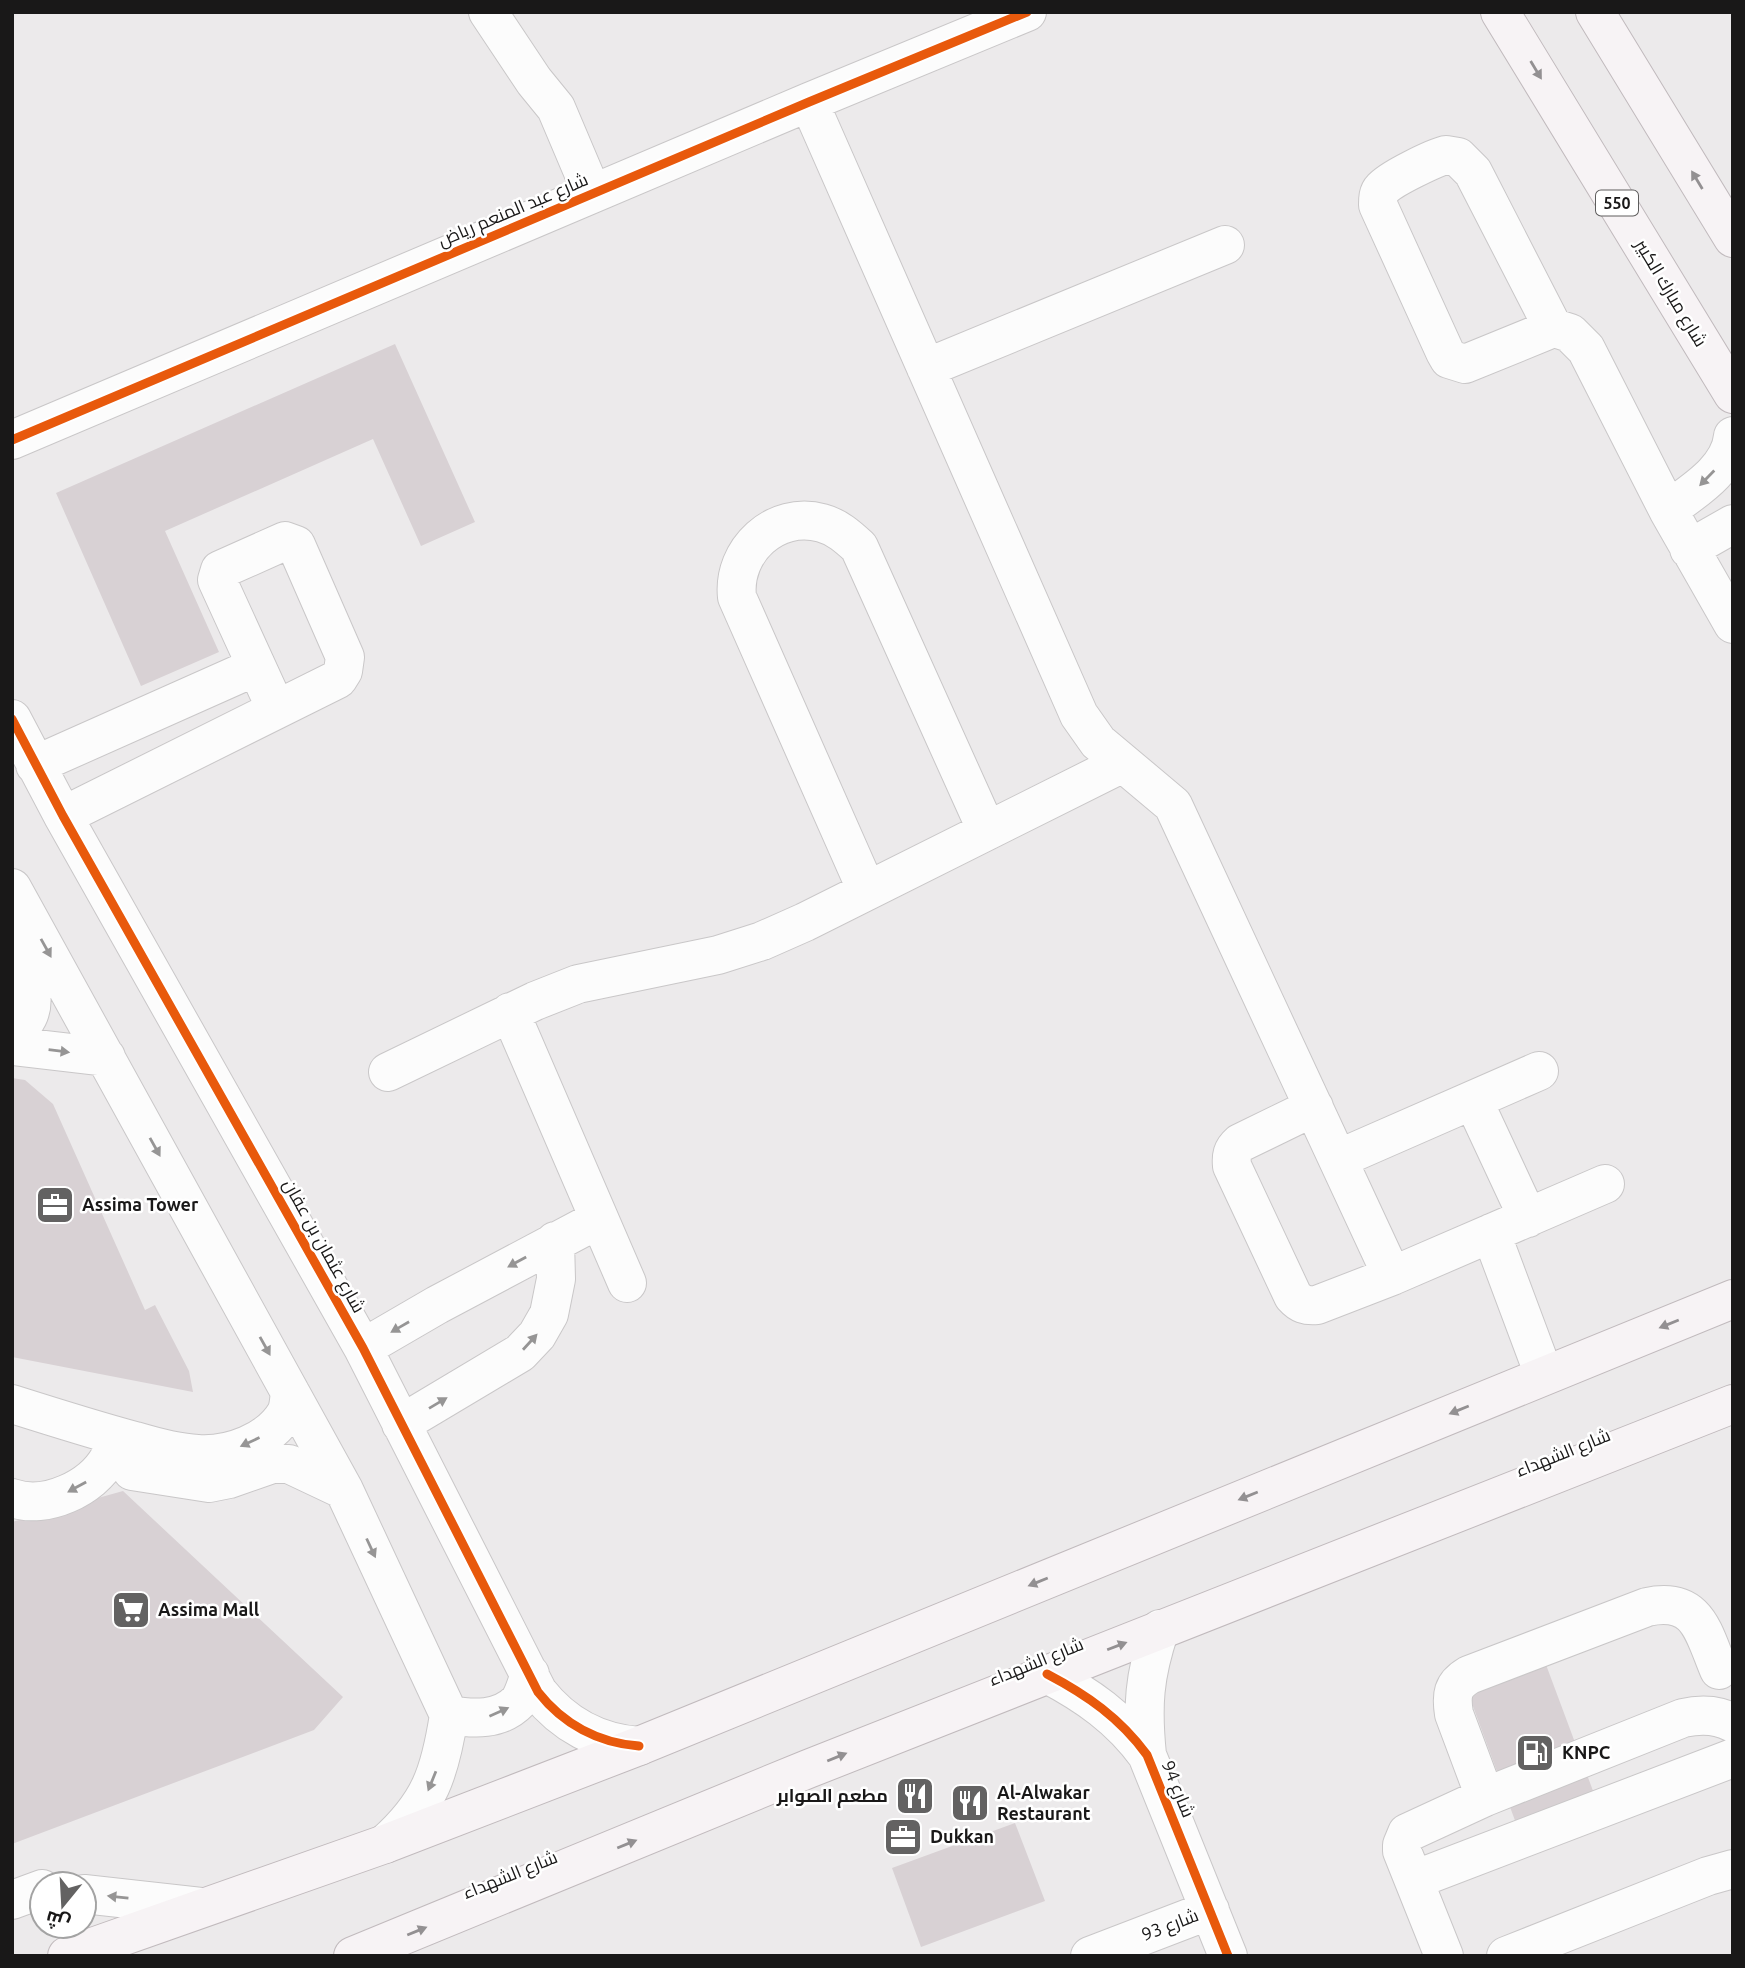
<svg xmlns="http://www.w3.org/2000/svg" width="1745" height="1968" font-family="Ubuntu,Cairo,sans-serif">
  <style>
    .building { fill: #d8d1d4 }
    .lines { fill: none; stroke-linecap: round; stroke-linejoin: round }
    .minor-casing { stroke: #c9c7c8; stroke-width: 40 }
    .major-casing { stroke: #c1babd; stroke-width: 40 }
    .minor { stroke: #fcfcfc; stroke-width: 38 }
    .major { stroke: #f7f3f5; stroke-width: 38 }
    .cycleway-casing { stroke: #fff; stroke-width: 13 }
    .cycleway { stroke: #e8590c; stroke-width: 9 }
    .oneway { fill: #939092 }
    .oneway2 { fill: #969595 }
    .labels { text-anchor: middle; stroke-width: 5; stroke-linejoin: round; paint-order: stroke }
    .shield { fill: #fff; stroke: #5e5d5d; stroke-width: 2 }
    .shield-label { font-size: 16px; font-weight: bold; fill: #191818 }
    .street-label { font-size: 18px; fill: #191818; stroke: #fff }
    .poi-label { font-size: 18px; font-weight: bold; fill: #191818; stroke: #fff; text-anchor: start }
  </style>
  <rect width="100%" height="100%" fill="#eceaeb"/>
  <path class="building" d="M395 344 475 522 421 546 373 439 165 531 219 652 141 686 56 493Z
    M12 1078 25 1080 53 1104 145 1310 155 1305 189 1371 193 1392 12 1357Z
    M123 1491 343 1697 314 1730 12 1844V1522Z
    M1545 1662 1602 1815 1524 1845 1467 1690Z
    M1015 1823 1045 1901 921 1947 892 1868Z"/>
  <g class="lines">
    <defs>
      <path id="minor" d="M488 12 534 81 556 108 592 193
        M809 102 1079 715 1098 742 1173 805 1392 1276
        M1446 155 1458 157 1473 172 1549 320 1546 331 1465 364 1449 359 1445 352 1378 205C1378 199 1378 193 1382 189 1390 179 1434 158 1446 155Z
        M1548 326 1570 333 1586 349 1668 510 1733 624
        M926 368 1225 245
        M12 440 809 102 1027 12
        M1668 510C1692 492 1730 470 1733 436
        M1689 549 1733 524
        M12 719 63 816 363 1348 538 1692C563 1724 598 1743 639 1746
        M35 765 255 667
        M63 816 338 679 343 671 345 657 296 545 285 541 220 570 217 580 276 709
        M12 888 344 1490 449 1715C440 1773 430 1804 385 1844
        M867 891 737 597C732 551 775 510 822 523 837 527 848 537 859 547L987 831
        M12 944C26 975 48 1009 12 1034
        M510 1012 627 1283
        M12 1046 106 1057
        M388 1072 535 1001 578 984 718 955 762 941 805 922 1123 763
        M1473 1100 1528 1218
        M1314 1107 1240 1143C1232 1150 1231 1156 1232 1166L1293 1296C1300 1304 1306 1306 1317 1305L1392 1276 1605 1184
        M1338 1159 1539 1071
        M1491 1233 1544 1375
        M363 1348 437 1305 599 1219
        M12 1404C53 1417 94 1430 135 1441 155 1447 177 1453 198 1454 229 1456 269 1442 286 1413 289 1407 289 1399 290 1392
        M401 1424 520 1353 537 1335 549 1314 556 1279 555 1241
        M132 1471 209 1483 229 1479 272 1464H289L344 1490
        M12 1498C46 1510 92 1488 109 1458 112 1451 113 1443 115 1436
        M1047 1674C1087 1695 1120 1718 1147 1755L1228 1956
        M449 1715C473 1719 500 1721 519 1701 524 1694 527 1682 530 1674
        M1147 1755C1142 1706 1144 1676 1160 1629
        M1485 1797 1454 1714C1451 1695 1452 1685 1469 1675L1647 1607C1698 1596 1703 1632 1719 1670
        M1414 1880 1733 1758
        M84 1894 201 1907
        M12 1900 42 1889
        M1090 1956 1210 1910
        M1444 1956 1402 1851V1845L1407 1833 1485 1797 1683 1718C1701 1714 1717 1714 1733 1723
        M1506 1956 1708 1876 1733 1869"/>
      <path id="major" d="M1500 12 1733 394
        M1595 12 1733 238
        M67 1956 385 1844 639 1746 1733 1299
        M353 1956 808 1769 1733 1404"/>
    </defs>
    <use href="#minor" class="minor-casing"/>
    <use href="#major" class="major-casing"/>
    <use href="#minor" class="minor"/>
    <use href="#major" class="major"/>
    <defs>
      <path id="cycleway" d="M12 440 809 102 1027 12
        M12 719 63 816 363 1348 538 1692C563 1724 598 1743 639 1746
        M1047 1674C1087 1695 1120 1718 1147 1755L1228 1956"/>
    </defs>
    <use href="#cycleway" class="cycleway-casing"/>
    <use href="#cycleway" class="cycleway"/>
  </g>
  <defs><path id="oneway-solid" d="M-6-.8H1V-3.2L6.5 0L1 3.2V.8H-6Z" transform="scale(1.75)"/></defs>
  <g class="oneway">
    <use href="#oneway-solid" transform="translate(1536 70) rotate(59)"/>
    <use href="#oneway-solid" transform="translate(1697 180) rotate(-121)"/>
    <use href="#oneway-solid" transform="translate(1669 1324) rotate(158)"/>
    <use href="#oneway-solid" transform="translate(1459 1410) rotate(158)"/>
    <use href="#oneway-solid" transform="translate(1248 1496) rotate(158)"/>
    <use href="#oneway-solid" transform="translate(1038 1582) rotate(158)"/>
    <use href="#oneway-solid" transform="translate(1117 1646) rotate(-21)"/>
    <use href="#oneway-solid" transform="translate(837 1757) rotate(-22)"/>
    <use href="#oneway-solid" transform="translate(627 1844) rotate(-22)"/>
    <use href="#oneway-solid" transform="translate(417 1931) rotate(-22)"/>
  </g>
  <g class="oneway2">
    <use href="#oneway-solid" transform="translate(1707 478) rotate(134)"/>
    <use href="#oneway-solid" transform="translate(46 948) rotate(61)"/>
    <use href="#oneway-solid" transform="translate(59 1051) rotate(7)"/>
    <use href="#oneway-solid" transform="translate(155 1147) rotate(61)"/>
    <use href="#oneway-solid" transform="translate(517 1262) rotate(151)"/>
    <use href="#oneway-solid" transform="translate(400 1327) rotate(150)"/>
    <use href="#oneway-solid" transform="translate(530 1342) rotate(-48)"/>
    <use href="#oneway-solid" transform="translate(265 1346) rotate(61)"/>
    <use href="#oneway-solid" transform="translate(438 1403) rotate(-31)"/>
    <use href="#oneway-solid" transform="translate(250 1442) rotate(155)"/>
    <use href="#oneway-solid" transform="translate(77 1487) rotate(151)"/>
    <use href="#oneway-solid" transform="translate(371 1548) rotate(65)"/>
    <use href="#oneway-solid" transform="translate(499 1712) rotate(-24)"/>
    <use href="#oneway-solid" transform="translate(432 1781) rotate(112)"/>
    <use href="#oneway-solid" transform="translate(118 1897) rotate(-174)"/>
  </g>
  <defs>
    <symbol id="office-square" viewBox="-11 -11 22 22"><rect x="-9" y="-9" width="18" height="18" rx="4" fill="#636262" stroke="#fff"/><path d="M-6-3h4V-5.5h4V-3h4V5H-6ZM-1-4.5V-3h2v-1.5ZM-6 0V1H6V0Z" fill="#fff"/></symbol>
    <symbol id="supermarket-square" viewBox="-11 -11 22 22"><rect x="-9" y="-9" width="18" height="18" rx="4" fill="#636262" stroke="#fff"/><path d="M-6-5.5h2.5l.6 2H6L4.5 2H-2.5L-4.4-4H-6ZM-1.5 3.2a1.3 1.3 0 1 0 .1 0ZM3 3.2a1.3 1.3 0 1 0 .1 0Z" fill="#fff"/></symbol>
    <symbol id="fuel-square" viewBox="-11 -11 22 22"><rect x="-9" y="-9" width="18" height="18" rx="4" fill="#636262" stroke="#fff"/><path d="M-5.5-6h7V0h2V4h1.3V-2.5L3-4.5l.8-.8L6-3V5H2.5V1h-1V6h-7ZM-4.2-4.7v3.2H.2V-4.7Z" fill="#fff"/></symbol>
    <symbol id="restaurant-square" viewBox="-11 -11 22 22"><rect x="-9" y="-9" width="18" height="18" rx="4" fill="#636262" stroke="#fff"/><path d="M-5-6h1v4h1v-4h1v4h1v-4h1v5L-1.5 .5V6h-2V.5L-5-1ZM5-6V6H3V1.5H1.5Q1.5-4 5-6Z" fill="#fff"/></symbol>
  </defs>
  <g fill-rule="evenodd">
    <use href="#office-square" x="33" y="1183" width="44" height="44"/>
    <use href="#supermarket-square" x="109" y="1588" width="44" height="44"/>
    <use href="#fuel-square" x="1513" y="1731" width="44" height="44"/>
    <use href="#restaurant-square" x="893" y="1774" width="44" height="44"/>
    <use href="#restaurant-square" x="948" y="1781" width="44" height="44"/>
    <use href="#office-square" x="881" y="1815" width="44" height="44"/>
  </g>
  <g class="labels">
    <rect class="shield" x="1596" y="190.5" width="42" height="25" rx="5"/>
    <g class="shield-label">
      <text x="1617" y="209">550</text>
    </g>
    <g class="street-label">
      <text transform="translate(513 210) rotate(-23)" y="6">شارع عبد المنعم رياض</text>
      <text transform="translate(1671 293) rotate(59)" y="6">شارع مبارك الكبير</text>
      <text transform="translate(324 1246) rotate(61)" y="6">شارع عثمان بن عفان</text>
      <text transform="translate(1563 1453) rotate(-22)" y="6">شارع الشهداء</text>
      <text transform="translate(1036 1662) rotate(-22)" y="6">شارع الشهداء</text>
      <text transform="translate(1178 1789) rotate(68)" y="6">شارع 94</text>
      <text transform="translate(510 1875) rotate(-22)" y="6">شارع الشهداء</text>
      <text transform="translate(1170 1925) rotate(-21)" y="6">شارع 93</text>
    </g>
    <g class="poi-label">
      <text x="82" y="1211">Assima Tower</text>
      <text x="158" y="1616">Assima Mall</text>
      <text x="1562" y="1759">KNPC</text>
      <text x="997" y="1799">Al-Alwakar<tspan x="997" dy="21">Restaurant</tspan></text>
      <text x="888" y="1802" text-anchor="end">مطعم الصوابر</text>
      <text x="930" y="1843">Dukkan</text>
    </g>
  </g>
  <rect width="1745" height="1968" fill="none" stroke="#191818" stroke-width="28"/>
  <g transform="translate(63 1905) rotate(198)"><circle r="33" fill="#ffffff" stroke="#a3a3a3" stroke-width="2"/>
  <path d="M0-5L12 26L0 18L-12 26Z" fill="#636262"/>
  <text y="-10" font-size="19" font-weight="bold" text-anchor="middle" fill="#191818">ش</text>
  </g>
</svg>
